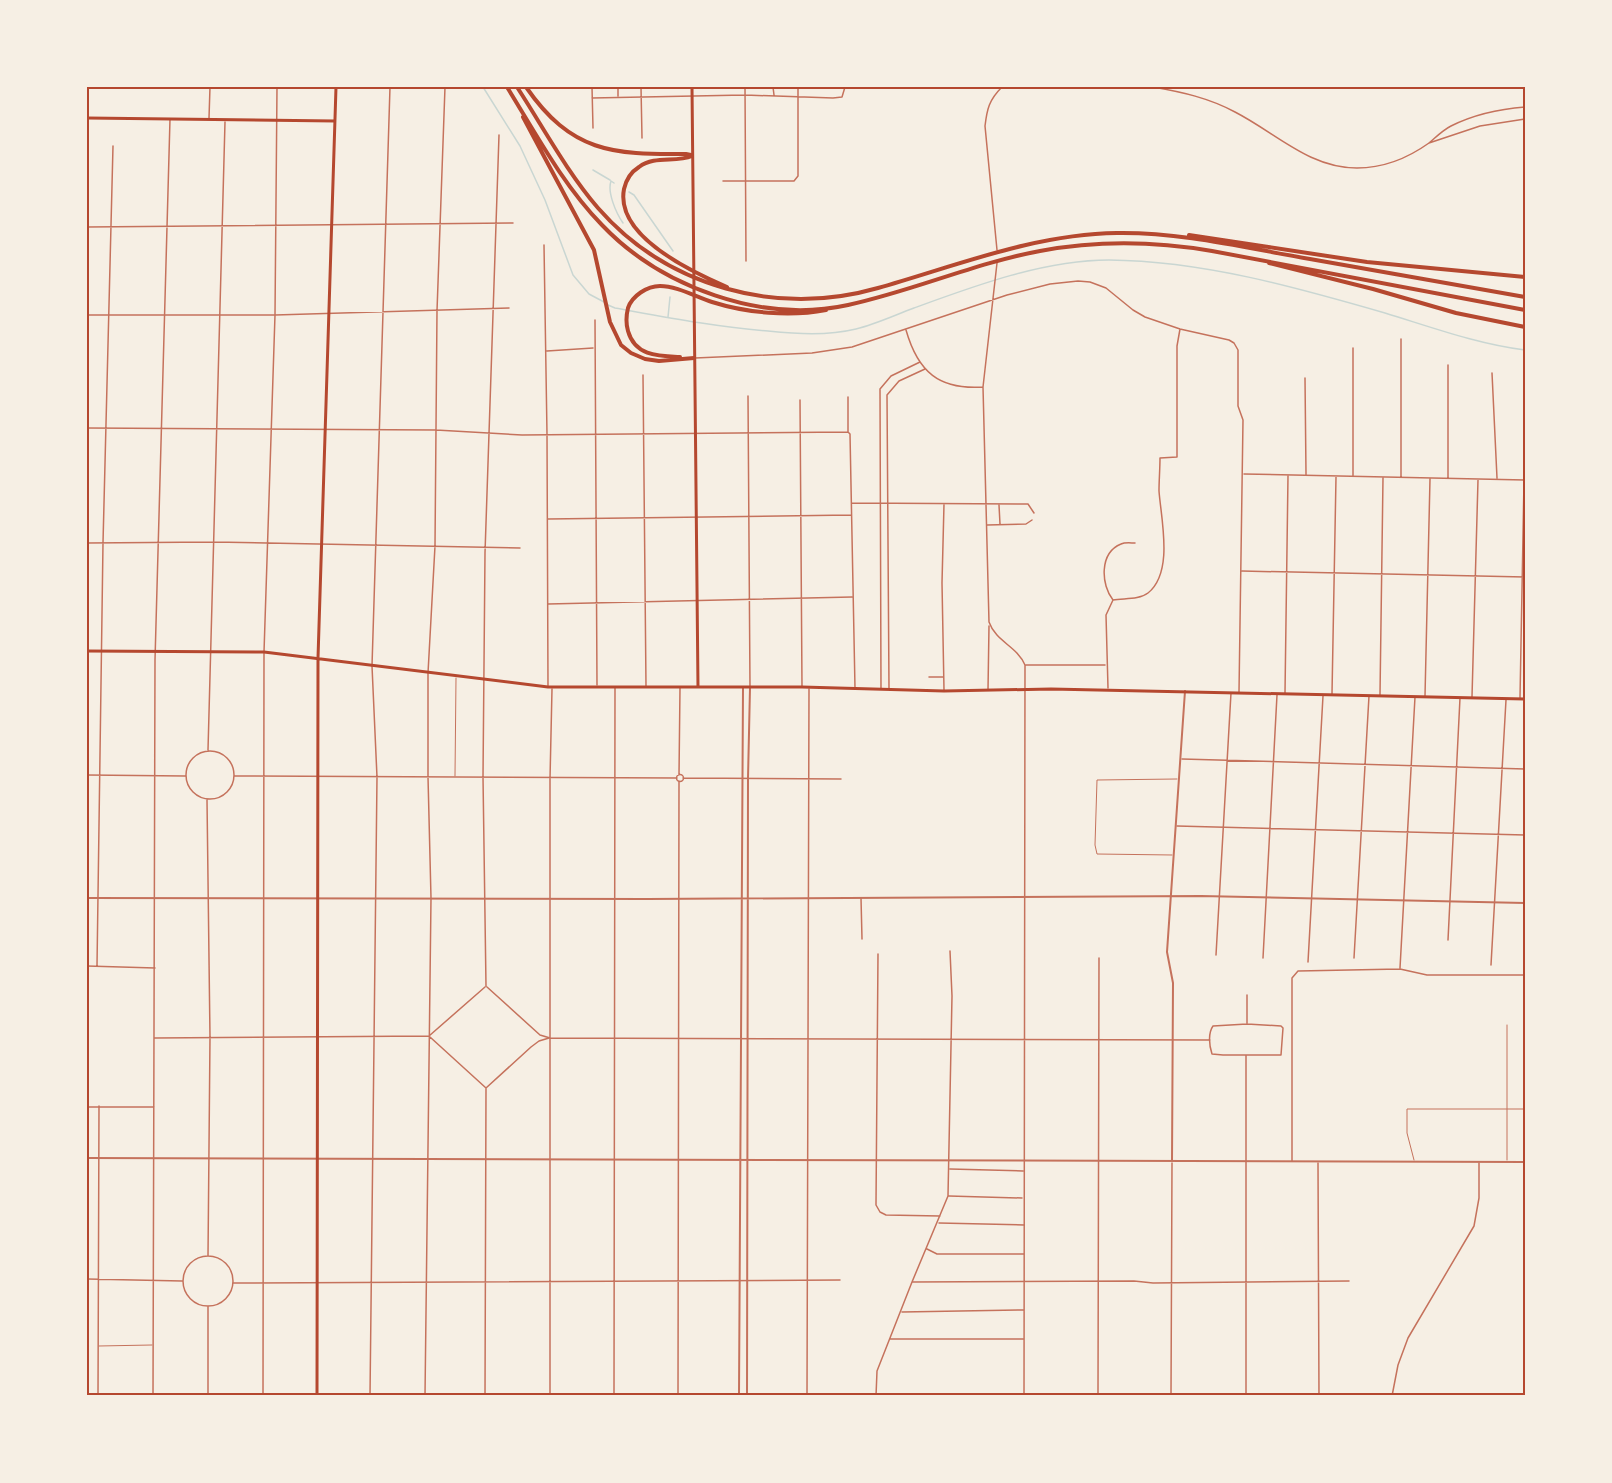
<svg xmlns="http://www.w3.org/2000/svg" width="1612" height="1483" font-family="Ubuntu,sans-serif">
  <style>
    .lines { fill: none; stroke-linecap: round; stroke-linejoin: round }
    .stream { stroke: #c9d6d2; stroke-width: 1.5 }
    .service { stroke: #c5725c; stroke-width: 1 }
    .minor { stroke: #c5725c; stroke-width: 1.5 }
    .tertiary { stroke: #c5725c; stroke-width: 2 }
    .secondary { stroke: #b5482f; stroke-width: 3 }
    .motorway { stroke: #b5482f; stroke-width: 4 }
    .neatline { fill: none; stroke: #b5482f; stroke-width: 2 }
  </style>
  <rect width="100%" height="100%" fill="#f6efe4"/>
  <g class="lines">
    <path class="stream" d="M483 87 520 146 545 200 573 275 589 294 604 302
      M593 170 610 180
      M614 183 611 181C607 192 616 213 623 223
      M629 192 634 195 673 251
      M608 305 615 308C665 317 716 327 768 331 797 334 827 336 856 329 876 324 895 315 914 308 974 286 1044 260 1109 260 1203 261 1295 287 1385 313 1431 327 1477 344 1525 350
      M668 317 670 297"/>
    <path class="service" d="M455 776 456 678
      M1172 855 1097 854 1095 845 1097 780 1177 779
      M1507 1025V1160
      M1414 1160 1407 1133V1109H1525
      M99 1346 152 1345"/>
    <path class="minor" d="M592 87 593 128
      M618 87V96
      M641 87 642 138
      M745 87 746 261
      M773 87 774 95
      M1153 87C1182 92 1209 98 1235 112 1276 133 1309 168 1357 168 1383 168 1408 158 1429 143 1436 137 1443 130 1451 126 1475 114 1499 109 1525 107
      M592 98 745 95 833 98 842 97 845 87
      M209 118 210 87
      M1429 143 1480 126 1525 119
      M723 181H794L798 176V87
      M87 227 513 223
      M544 245 547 434 548 686
      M997 250 985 126C987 109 989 100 1002 87
      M997 263 983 387 989 622C996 642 1017 646 1025 665L1024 1396
      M87 315H275L509 308
      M595 320 597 685
      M906 330C918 372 939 390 983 387
      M1401 339V477
      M1353 348V475
      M547 351 593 348
      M695 358 812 353 852 347 1007 295 1050 284 1078 281 1090 282 1106 288 1133 310 1145 317 1180 329 1229 340 1234 343 1238 350V406L1243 420 1239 692
      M1492 373 1497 478
      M643 375 646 686
      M1305 378 1306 474
      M748 396 750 686
      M800 400 802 686
      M87 428 436 430 522 435 848 432 850 434 855 688
      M848 432V397
      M1244 474 1525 480
      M1448 478V365
      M852 503 1028 504 1034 513
      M944 504 942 583 944 690
      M999 505 1000 524
      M548 519 851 515
      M987 525 1026 524 1032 520
      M87 543 214 542 520 548
      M1242 571 1525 577
      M1113 600C1124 598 1139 600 1148 593 1174 572 1161 519 1159 491 1159 480 1160 469 1160 458L1177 457V346L1180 329
      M548 604 852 597
      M1026 665H1105
      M929 677H943
      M881 688 880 389 891 376 920 362
      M1108 688 1106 615 1113 600C1101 585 1099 553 1121 544 1125 542 1131 543 1135 543
      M889 689 887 395 899 381 925 369
      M988 690 989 626
      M1285 693 1288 476
      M1332 694 1336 477
      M1380 695 1383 478
      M1425 696 1430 479
      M1472 697 1478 480
      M1520 698 1524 481
      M208 750 225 122
      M186 775a24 24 0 1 1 48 0a24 24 0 1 1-48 0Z
      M1182 759 1525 769
      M676.5 778a3.5 3.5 0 1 1 7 0a3.5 3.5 0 1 1-7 0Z
      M87 775 185 776
      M679 775 680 688
      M234 776 677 778
      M683 778 841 779
      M207 800 210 1037 208 1256
      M1177 826 1525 835
      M861 898 862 939
      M1448 940 1460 698
      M878 954 876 1205 880 1212 886 1215 940 1216
      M1216 955 1231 693
      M1263 958 1277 695
      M1354 958 1369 696
      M1308 962 1323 696
      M1491 965 1506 700
      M87 966 155 968
      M97 966 103 543 113 146
      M1400 968 1415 697
      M486 986 483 777 485 553 499 135
      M487 987 540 1035 550 1038 1210 1040
      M1247 995V1023
      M1247 1024 1281 1026 1283 1028 1281 1055H1223L1212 1054C1209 1045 1208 1033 1213 1026Z
      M430 1037 486 1088
      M155 1038 429 1036 485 987
      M1246 1056V1396
      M486 1088 531 1047 539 1041 549 1038
      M87 1107H154
      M1292 1161V978L1298 971 1400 969 1427 975H1525
      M1318 1163 1319 1396
      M950 1169 1023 1171
      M949 1196 1022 1198
      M939 1223 1024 1225
      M927 1249 937 1254H1024
      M183 1281a25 25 0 1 1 50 0a25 25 0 1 1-50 0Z
      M87 1279 182 1281
      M912 1282 1134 1281 1153 1283 1349 1281
      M233 1283 840 1280
      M208 1307V1396
      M902 1312 1023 1310
      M890 1339H1023
      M98 1396 99 1106
      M153 1396 155 660 170 119
      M263 1396 264 652 275 315 277 87
      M370 1396 377 777 372 666 390 87
      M425 1396 431 898 428 777V673L435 546 437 311 445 87
      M485 1396 486 1088
      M550 1396V779L552 689
      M614 1396 615 687
      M678 1396 679 781
      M807 1396 809 689
      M876 1396 877 1371 912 1282 948 1196 952 996 950 951
      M1098 1396 1099 958
      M1171 1396 1172 1163
      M1392 1396 1398 1365 1408 1338 1474 1226 1479 1198V1163"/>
    <path class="tertiary" d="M87 898 648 899 1201 896 1525 903
      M87 1158 1525 1162
      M1172 1160 1173 983 1167 952 1185 691
      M739 1396 743 688
      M747 1396 748 778 750 688"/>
    <path class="secondary" d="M692 87 698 687
      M87 118 335 121
      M87 651 264 652 548 687H802L944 691 1051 689 1525 699
      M317 1396 318 658 336 87"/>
    <path class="motorway" d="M507 87C536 134 563 185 602 225 661 287 762 324 848 305 913 291 975 263 1040 251 1098 240 1154 241 1212 251L1525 310
      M517 87C543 127 567 172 598 208 667 287 777 317 878 288 956 266 1034 234 1117 233 1182 232 1246 248 1310 259 1382 272 1453 284 1525 297
      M526 87C571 152 612 155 686 154L691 155
      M523 117 594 250 610 322 621 345 631 353 645 359 659 361 694 358
      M692 156C675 163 655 155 639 167 631 172 626 180 624 189 615 236 692 272 727 287
      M1189 235 1367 262 1525 277
      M1269 263 1373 289 1456 313 1525 327
      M680 357C658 356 635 356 628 331 626 324 626 316 628 308 632 296 647 286 660 286 677 286 696 297 712 302 747 313 790 317 826 310"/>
  </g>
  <rect width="1612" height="1483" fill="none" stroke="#f6efe4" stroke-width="177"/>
  <rect x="88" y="88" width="1436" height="1306" class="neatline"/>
</svg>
